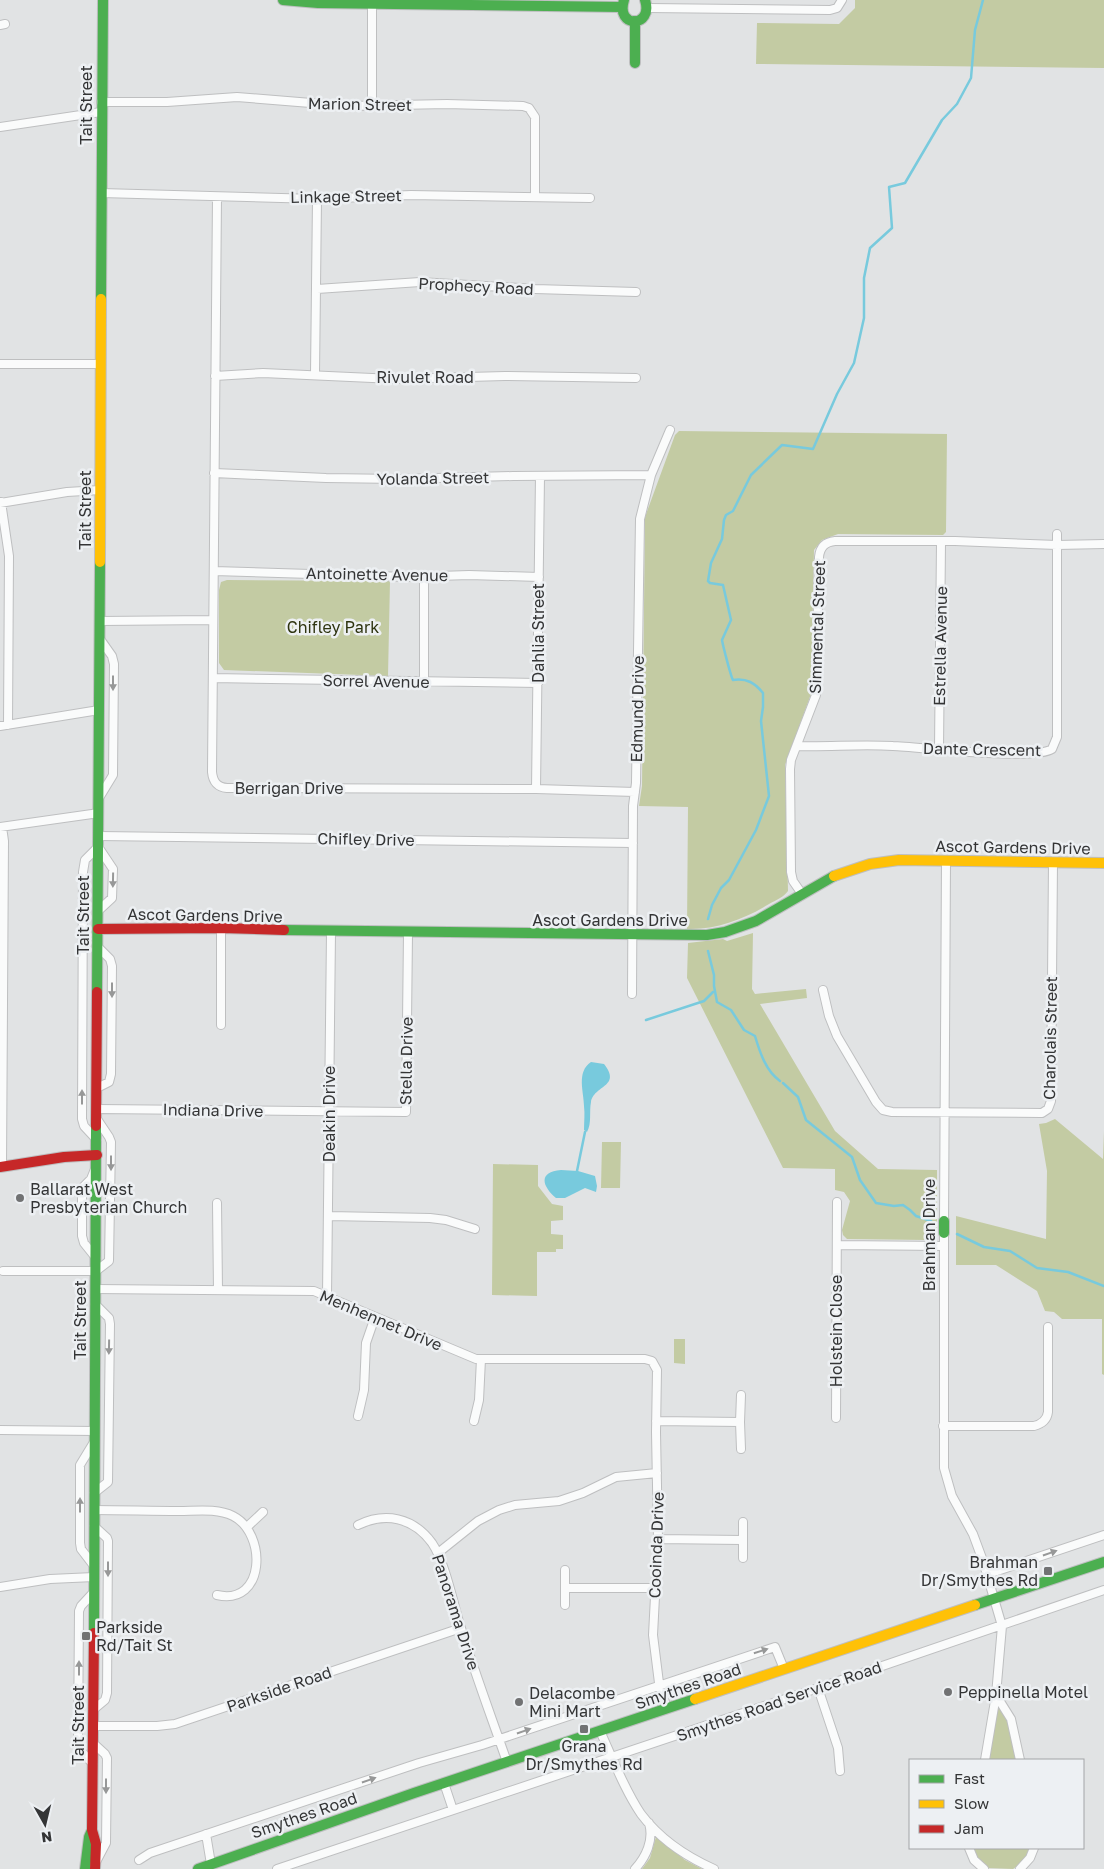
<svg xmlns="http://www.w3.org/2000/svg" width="1104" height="1869" font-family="'Golos Text',sans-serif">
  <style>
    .green { fill: #c3cba3 }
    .water { fill: #78cadd }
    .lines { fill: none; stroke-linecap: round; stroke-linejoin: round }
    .stream { stroke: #78cadd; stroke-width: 2.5 }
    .street-casing { stroke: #bebfc0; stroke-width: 10 }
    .fast-casing { stroke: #bebfc0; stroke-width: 12 }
    .slow-casing { stroke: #bebfc0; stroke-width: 12 }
    .jam-casing { stroke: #bebfc0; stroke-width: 12 }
    .street { stroke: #fafbfb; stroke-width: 8 }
    .fast { stroke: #4caf50; stroke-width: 10 }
    .slow { stroke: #ffc107; stroke-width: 10 }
    .jam { stroke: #c62828; stroke-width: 10 }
    .oneway { fill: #979898 }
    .poi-dot { fill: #717273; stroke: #edf0f3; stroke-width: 2 }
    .labels { text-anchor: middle; stroke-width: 5; stroke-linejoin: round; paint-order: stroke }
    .street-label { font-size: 16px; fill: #343536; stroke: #edf0f3 }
    .park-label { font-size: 16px; fill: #2e3410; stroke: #edf0f3 }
    .poi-label { font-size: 16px; fill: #343536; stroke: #edf0f3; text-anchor: start }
  </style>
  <rect width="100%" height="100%" fill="#e1e3e4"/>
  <path class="green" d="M855 0H1104V68L756 64 757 23 839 24 855 8Z
    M679 431 947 434 946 532 943 535 838 534 822 540 814 550 811 694 785 765 788 891C784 897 776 900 769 904 745 919 716 930 687 929L688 807 639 806 642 786 645 517 675 435Z
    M227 580 390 581 388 676 224 670 219 663V590L221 582Z
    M753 933 752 989 755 994 806 989 807 998 760 1004 835 1131 878 1169 937 1170V1232L933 1239 927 1240 847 1239 843 1235 842 1230 850 1201 844 1192 835 1190V1169L783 1168 687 978 688 943 723 939 727 941Z
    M1055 1119 1103 1159 1104 1131V1375L1102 1374V1319H1062L1054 1312 1045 1311 1037 1291 996 1265H956V1216L1046 1239 1047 1171 1039 1124 1046 1123Z
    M602 1142H621L620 1188H601Z
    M493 1164 538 1165V1186L552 1204 563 1206V1220L551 1221V1234L563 1235V1249H556V1252H537V1296L492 1295Z
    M674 1339H685V1364L674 1363Z
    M998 1706 1009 1723 1017 1760H988Z
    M656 1837 685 1860 702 1869H642L650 1858Z
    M972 1848H1031L1026 1860 1013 1869 987 1868 976 1857Z"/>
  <path class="water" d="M591 1062 604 1064C622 1087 594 1085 591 1102 589 1112 592 1123 587 1132L584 1130C584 1122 585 1114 584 1106 584 1092 576 1072 591 1062Z
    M561 1170 578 1171 595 1176 597 1186 596 1192 585 1188 565 1198H556C542 1186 538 1172 561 1170Z"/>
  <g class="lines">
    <path class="stream" d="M708 919 712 905 721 888 729 880 756 830 769 796 761 721 763 707V693C755 683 747 678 733 680 731 677 723 646 722 640L731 620 723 585 710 583 708 581 711 563 722 539 724 520 726 515 733 511 751 475 782 445 813 449 837 394 854 363 864 318V278L870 248 892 228 889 187 905 183 942 120 957 104 971 78 975 30 983 0
      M708 951 714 975V986L717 1002 731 1010 744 1030 755 1036C760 1053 766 1071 780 1081
      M646 1020 704 1001 713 992
      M783 1083 798 1097 806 1120 852 1157 860 1180 876 1203 894 1206 903 1205 910 1210 916 1216 931 1221
      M577 1171 585 1132
      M957 1234 984 1247 1010 1251 1037 1268 1068 1272 1104 1286"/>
    <defs>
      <path id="street" d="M648 8 830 10 837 8 842 0
        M0 25 5 24
        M101 102H167L237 97 348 106 447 104 523 106 529 108 535 117V196
        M372 106V4
        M0 127 101 112
        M101 193 317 199 411 195 590 198
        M217 197 212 772C213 782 217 787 227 788L536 789 635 792
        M317 289 420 282 535 289 636 292
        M0 364H101
        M315 374 317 199
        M215 376 263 373 394 379 505 376 636 378
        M214 473 326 478 399 479 513 476 651 475
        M1 502 9 556 8 725
        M0 503 67 492 100 490
        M214 571 408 577 469 575 539 577
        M100 621 213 620
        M213 678 538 683
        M424 682V577
        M0 726 99 710
        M797 746C829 747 861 744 893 746 921 747 1034 761 1052 749L1057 737V534
        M939 749 941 542
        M536 789 540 476
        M99 798 113 775 114 664 112 656 100 639
        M0 827 99 813
        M99 836 633 843
        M802 894 793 881 791 872 790 769 791 760 816 695 819 557C820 547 825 542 835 541H955L1057 545 1104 544
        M98 911 112 898 113 869 99 848
        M823 990 829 1016 837 1036 876 1102 883 1110 892 1112 1042 1113 1048 1109 1051 1101 1053 862
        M632 994 633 806 636 783 640 519 651 475 670 430
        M221 1025V928
        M97 1088 109 1082 111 1074 112 966 110 959 98 947
        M97 1109 406 1112 408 933
        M97 1140 84 1126 82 1119 83 872 85 860 99 846
        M2 1167 4 841 2 827
        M95 1169 91 1179 82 1188V1236L84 1243 96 1258
        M217 1203 218 1290
        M329 1216 430 1218 446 1220 475 1229
        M944 1221 946 861
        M944 1233V1468L952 1496 973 1534 983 1561 1002 1626 996 1695 985 1760
        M837 1245 944 1246
        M3 1271H96L109 1261 111 1142 109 1137 97 1119
        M96 1289 314 1291 476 1359H645L652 1361 657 1370 656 1432 658 1539 653 1635 659 1683 667 1709
        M327 1296 331 932
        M358 1416 364 1390 366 1343 375 1317
        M836 1418 837 1202
        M474 1421 479 1400 481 1359
        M656 1421 740 1422
        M943 1426H1034C1042 1424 1047 1420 1048 1412V1327
        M0 1430 95 1431
        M741 1449 740 1422 741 1395
        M94 1493 108 1482 110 1324 109 1318 95 1304
        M94 1510C123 1510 151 1511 179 1511 196 1511 217 1508 233 1516 267 1533 266 1606 217 1595
        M358 1525C385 1512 413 1517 432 1543 445 1562 453 1602 460 1625 474 1671 491 1716 507 1762
        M247 1527 263 1512
        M658 1539 742 1540
        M438 1553 478 1521 499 1510 515 1505 559 1501 583 1493 616 1477 657 1473
        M743 1558V1522
        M94 1566 81 1549 80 1543V1465L94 1442
        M988 1574 1104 1535
        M0 1587 50 1579 94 1577
        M566 1588H655
        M565 1605V1570
        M818 1688 838 1748 840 1771
        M996 1695 1011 1719 1020 1760
        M93 1710 105 1700 107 1693 108 1541 107 1538 94 1526
        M93 1726H157L175 1724 461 1628
        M600 1731C613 1759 624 1789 641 1814 659 1838 687 1857 714 1869
        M93 1743 105 1754 107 1758 106 1843 96 1862
        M93 1764 80 1750 78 1743 79 1611 81 1606 93 1593
        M444 1783 453 1810
        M206 1834 211 1864
        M969 1848 974 1860 984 1869
        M139 1860 150 1853 419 1763 482 1745 775 1647 784 1669
        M277 1869 818 1688 1104 1590
        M635 1869C646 1857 654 1840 649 1823
        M1020 1869 1030 1858 1034 1848"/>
      <path id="fast" d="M283 0 318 3 621 7
        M624 0C615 29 654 28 645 0
        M635 21V63
        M101 299 103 0
        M284 930 707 935 725 932 756 921 834 876
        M97 992 100 562
        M944 1221V1233
        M975 1605 1104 1562
        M94 1633 96 1126
        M85 1869 89 1837 92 1830
        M198 1869 414 1793 695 1699"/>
      <path id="slow" d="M100 562 101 299
        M834 876 870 864 899 860 1104 863
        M695 1699 975 1605"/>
      <path id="jam" d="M98 929 221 928 284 930
        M96 1126 97 992
        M0 1167 64 1157 97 1155
        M94 1633 92 1830 96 1844 95 1869"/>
    </defs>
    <use href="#street" class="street-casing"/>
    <use href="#fast" class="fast-casing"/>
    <use href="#slow" class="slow-casing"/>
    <use href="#jam" class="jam-casing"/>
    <use href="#street" class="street"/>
    <use href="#fast" class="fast"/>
    <use href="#slow" class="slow"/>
    <use href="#jam" class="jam"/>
  </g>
  <defs><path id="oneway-solid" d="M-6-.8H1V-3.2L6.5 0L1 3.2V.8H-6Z" transform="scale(1.25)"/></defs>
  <g class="oneway">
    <use href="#oneway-solid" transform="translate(113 683) rotate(90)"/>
    <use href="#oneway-solid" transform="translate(113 880) rotate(91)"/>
    <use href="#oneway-solid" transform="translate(112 990) rotate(90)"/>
    <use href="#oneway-solid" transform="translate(82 1097) rotate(-90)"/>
    <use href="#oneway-solid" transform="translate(111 1163) rotate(90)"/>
    <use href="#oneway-solid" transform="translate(109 1347) rotate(91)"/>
    <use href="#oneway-solid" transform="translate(80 1505) rotate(-90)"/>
    <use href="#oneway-solid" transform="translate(1050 1553) rotate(-19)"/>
    <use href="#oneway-solid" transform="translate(108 1569) rotate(90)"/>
    <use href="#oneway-solid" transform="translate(761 1651) rotate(-18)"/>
    <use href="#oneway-solid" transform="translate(79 1668) rotate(-90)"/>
    <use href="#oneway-solid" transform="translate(524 1731) rotate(-19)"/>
    <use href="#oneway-solid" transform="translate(369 1780) rotate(-19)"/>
    <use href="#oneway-solid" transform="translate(106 1786) rotate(90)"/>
  </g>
  <g class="poi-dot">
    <circle cx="20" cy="1198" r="5"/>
    <rect x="1043" y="1566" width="10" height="10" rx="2.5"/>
    <rect x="81" y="1631" width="10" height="10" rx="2.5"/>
    <circle cx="948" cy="1692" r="5"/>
    <circle cx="519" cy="1702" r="5"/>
    <rect x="579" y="1724" width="10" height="10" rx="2.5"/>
  </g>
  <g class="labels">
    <g class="street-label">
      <text transform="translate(360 104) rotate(1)" y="6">Marion Street</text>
      <text transform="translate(86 105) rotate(-90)" y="6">Tait Street</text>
      <text transform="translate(346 196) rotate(-1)" y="6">Linkage Street</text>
      <text transform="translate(476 286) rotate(3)" y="6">Prophecy Road</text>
      <text x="425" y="383">Rivulet Road</text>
      <text transform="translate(433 478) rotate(-1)" y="6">Yolanda Street</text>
      <text transform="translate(85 510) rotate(-90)" y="6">Tait Street</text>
      <text transform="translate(377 574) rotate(1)" y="6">Antoinette Avenue</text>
      <text transform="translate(817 627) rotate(-88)" y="6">Simmental Street</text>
      <text transform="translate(538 633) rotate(-90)" y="6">Dahlia Street</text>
      <text transform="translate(940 646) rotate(-89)" y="6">Estrella Avenue</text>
      <text transform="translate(376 681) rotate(1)" y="6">Sorrel Avenue</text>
      <text transform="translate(637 709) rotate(-89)" y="6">Edmund Drive</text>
      <text transform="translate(982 749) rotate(1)" y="6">Dante Crescent</text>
      <text x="289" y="794">Berrigan Drive</text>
      <text transform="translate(366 839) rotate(1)" y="6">Chifley Drive</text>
      <text transform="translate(1013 847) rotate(1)" y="6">Ascot Gardens Drive</text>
      <text transform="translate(83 915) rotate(-90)" y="6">Tait Street</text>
      <text transform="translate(205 915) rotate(1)" y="6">Ascot Gardens Drive</text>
      <text x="610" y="926">Ascot Gardens Drive</text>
      <text transform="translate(1050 1038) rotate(-89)" y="6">Charolais Street</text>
      <text transform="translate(406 1061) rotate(-89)" y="6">Stella Drive</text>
      <text transform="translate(213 1110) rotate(1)" y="6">Indiana Drive</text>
      <text transform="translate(329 1114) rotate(-90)" y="6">Deakin Drive</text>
      <text transform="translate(929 1235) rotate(-90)" y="6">Brahman Drive</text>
      <text transform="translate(80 1320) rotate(-90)" y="6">Tait Street</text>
      <text transform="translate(381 1320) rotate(23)" y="6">Menhennet Drive</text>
      <text transform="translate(836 1331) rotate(-90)" y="6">Holstein Close</text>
      <text transform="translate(656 1545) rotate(-88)" y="6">Cooinda Drive</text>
      <text transform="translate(456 1612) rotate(72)" y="6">Panorama Drive</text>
      <text transform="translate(688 1686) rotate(-19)" y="6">Smythes Road</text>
      <text transform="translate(279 1689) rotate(-19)" y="6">Parkside Road</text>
      <text transform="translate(779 1701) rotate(-19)" y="6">Smythes Road Service Road</text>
      <text transform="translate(78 1725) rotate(-90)" y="6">Tait Street</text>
      <text transform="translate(304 1815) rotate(-19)" y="6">Smythes Road</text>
    </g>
    <g class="park-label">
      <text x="333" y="633">Chifley Park</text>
    </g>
    <g class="poi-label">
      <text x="30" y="1195">Ballarat West<tspan x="30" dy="18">Presbyterian Church</tspan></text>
      <text x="1038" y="1568" text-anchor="end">Brahman<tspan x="1038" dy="18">Dr/Smythes Rd</tspan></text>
      <text x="96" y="1633">Parkside<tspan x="96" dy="18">Rd/Tait St</tspan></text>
      <text x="958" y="1698">Peppinella Motel</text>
      <text x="529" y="1699">Delacombe<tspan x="529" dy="18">Mini Mart</tspan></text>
      <text x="584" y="1752" text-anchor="middle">Grana<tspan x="584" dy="18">Dr/Smythes Rd</tspan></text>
    </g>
  </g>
  <rect x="909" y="1759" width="175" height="90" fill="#edf0f3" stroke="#a3a5a7"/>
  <rect x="919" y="1775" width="25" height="8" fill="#4caf50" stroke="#a3a5a7"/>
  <text x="954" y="1784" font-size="15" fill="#343536">Fast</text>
  <rect x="919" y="1800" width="25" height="8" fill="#ffc107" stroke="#a3a5a7"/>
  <text x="954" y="1809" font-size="15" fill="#343536">Slow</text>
  <rect x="919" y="1825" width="25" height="8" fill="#c62828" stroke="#a3a5a7"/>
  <text x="954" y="1834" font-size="15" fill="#343536">Jam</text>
  <g transform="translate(45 1824) rotate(172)" stroke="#edf0f3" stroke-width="4" paint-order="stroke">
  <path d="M0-4L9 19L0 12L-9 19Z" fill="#343536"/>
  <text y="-8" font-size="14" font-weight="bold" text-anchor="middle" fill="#343536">N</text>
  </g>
</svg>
